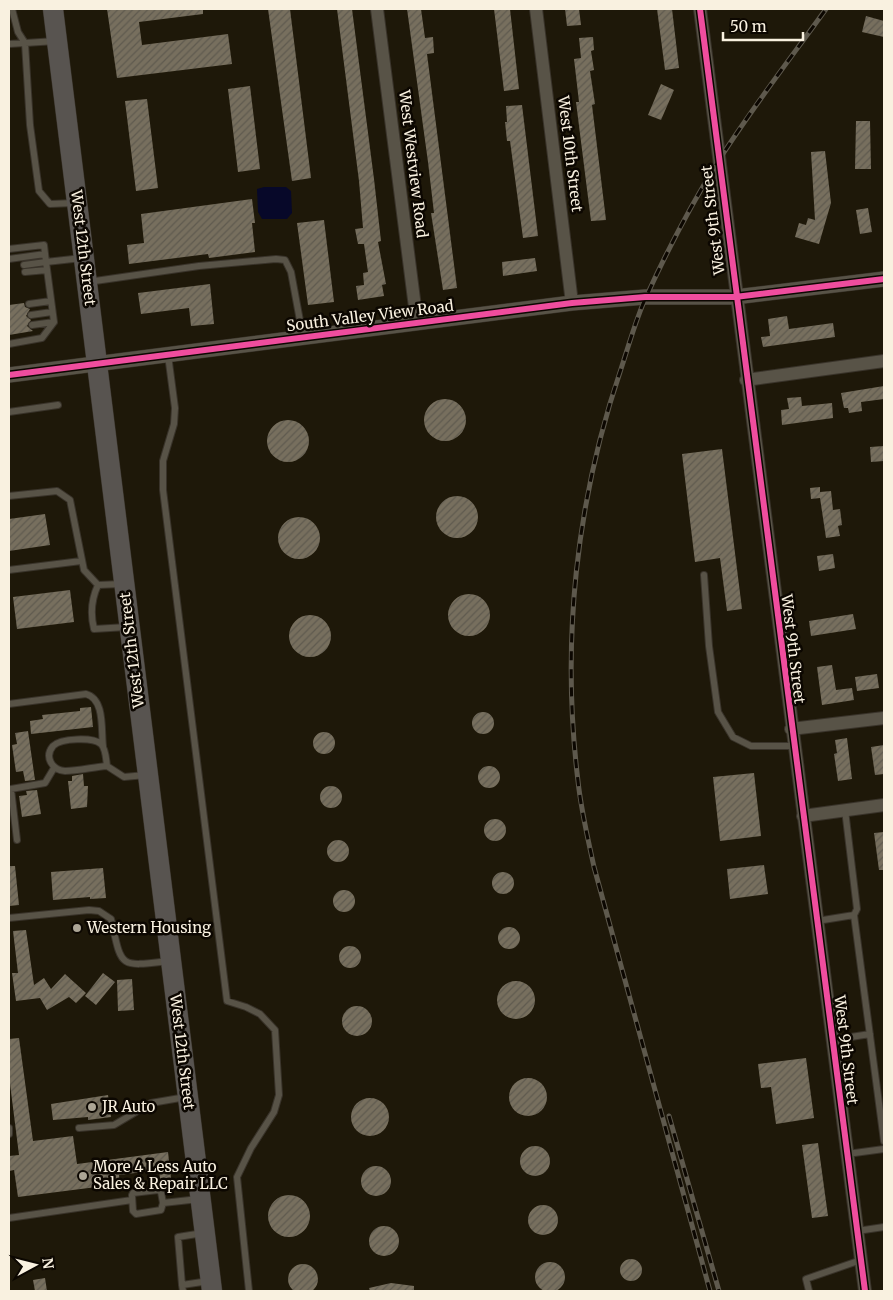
<svg xmlns="http://www.w3.org/2000/svg" width="893" height="1300" font-family="Merriweather,serif">
  <style>
    .water { fill: #070829 }
    .building { fill: url(#building-hatch) }
    .lines { fill: none; stroke-linecap: round; stroke-linejoin: round }
    .service-casing { stroke: #39332a; stroke-width: 8 }
    .minor-casing { stroke: #39332a; stroke-width: 14 }
    .tertiary-casing { stroke: #39332a; stroke-width: 16 }
    .primary-casing { stroke: #39332a; stroke-width: 21 }
    .service { stroke: #585347; stroke-width: 6 }
    .minor { stroke: #585347; stroke-width: 12 }
    .tertiary { stroke: #585347; stroke-width: 15 }
    .primary { stroke: #585450; stroke-width: 20 }
    .rail-casing { stroke: #5e594d; stroke-width: 5 }
    .rail { stroke: #0c0701; stroke-width: 3; stroke-dasharray: 9; stroke-linecap: butt }
    .cycleway-casing { stroke: #0c0701; stroke-width: 9 }
    .cycleway { stroke: #ef4d9e; stroke-width: 6 }
    .poi-dot { fill: #aca595; stroke: #0c0701; stroke-width: 2 }
    .labels { text-anchor: middle; stroke-width: 5; stroke-linejoin: round; paint-order: stroke }
    .street-label { font-size: 15px; fill: #f9f1e0; stroke: #0c0701 }
    .poi-label { font-size: 15px; fill: #f9f1e0; stroke: #0c0701; text-anchor: start }
  </style>
  <defs>
    <pattern id="building-hatch" width="6" height="6" patternUnits="userSpaceOnUse" patternTransform="scale(1.25)"><rect width="6" height="6" fill="#776f5e"/><path d="M-1 1l2-2M0 6l6-6M5 7l2-2" fill="none" stroke="#5f5a4f"/></pattern>
  </defs>
  <rect width="100%" height="100%" fill="#1e1809"/>
  <path class="water" d="M264 187H286L291 191 292 213 287 219H262L258 212 257 189Z"/>
  <path class="building" d="M107 9H203V14L139 22 142 45 228 34 232 64 117 78Z
    M268 9H290L311 178 292 181Z
    M337 9H352L374 179 381 241 378 242 386 284 382 285 384 296 358 300 356 286 364 285 363 273 368 272 364 244H358L355 229 363 228 359 181Z
    M407 9H421L425 38 433 37 434 53 427 54 457 288 443 290 431 213H434L428 162Z
    M494 9H510L519 89 504 91Z
    M565 9H579L581 25 567 26Z
    M657 9H672L679 68 665 70Z
    M866 16 884 21V37L862 32Z
    M593 37 594 50 591 51 594 70 590 71 595 104 592 105 606 220 591 221 576 102H579L574 59 581 58 579 38Z
    M661 84 674 90 661 120 648 115Z
    M250 86 260 169 238 172 228 89Z
    M147 99 158 188 136 191 125 101Z
    M522 105 538 236 523 238 510 141H507L505 122H507L506 106Z
    M856 121H870L871 169H855Z
    M825 151 831 203 819 244 795 237 799 223 806 225 808 218 815 220 811 152Z
    M252 199 255 223H252L255 252 209 258 208 254 129 264 127 245 144 243 141 214Z
    M868 208 872 232 860 234 856 210Z
    M324 220 334 302 308 305 297 223Z
    M535 258 537 271 503 276 502 262Z
    M210 284 214 324 191 326 189 308 141 314 138 293Z
    M24 303 25 307 30 309 26 316 31 320 27 326 33 331 9 335V305Z
    M787 316 789 329 833 323 835 337 763 347 761 337 770 336 768 319Z
    M884 386V399L861 402 862 411 849 413 848 408H844L841 393Z
    M801 397 802 406 832 403 833 418 782 425 781 410 789 409 787 398Z
    M424 420a21 21 0 1 1 42 0a21 21 0 1 1-42 0Z
    M267 441a21 21 0 1 1 42 0a21 21 0 1 1-42 0Z
    M884 446V461L871 462 870 447Z
    M722 449 742 609 727 611 720 558 695 562 682 454Z
    M820 487V492L831 491 833 510 840 509 842 525 838 526 840 536 826 538 820 498 811 499 810 488Z
    M436 517a21 21 0 1 1 42 0a21 21 0 1 1-42 0Z
    M45 514 50 545 9 551V519Z
    M278 538a21 21 0 1 1 42 0a21 21 0 1 1-42 0Z
    M833 554 835 568 819 571 817 556Z
    M70 590 74 622 17 629 13 597Z
    M448 615a21 21 0 1 1 42 0a21 21 0 1 1-42 0Z
    M853 614 856 629 811 636 809 621Z
    M289 636a21 21 0 1 1 42 0a21 21 0 1 1-42 0Z
    M832 665 836 690 852 688 854 700 822 705 817 667Z
    M877 674 879 688 857 691 855 677Z
    M91 707 93 727 31 734 30 721 43 719 42 715 80 711V708Z
    M472 723a11 11 0 1 1 22 0a11 11 0 1 1-22 0Z
    M28 731 35 780 25 781 23 771 16 772 12 745 17 744 15 733Z
    M313 743a11 11 0 1 1 22 0a11 11 0 1 1-22 0Z
    M847 738 852 779 838 781 834 754 837 753 835 740Z
    M884 745V774L875 775 871 747Z
    M478 777a11 11 0 1 1 22 0a11 11 0 1 1-22 0Z
    M754 773 761 836 720 841 713 777Z
    M83 774 84 786H88L87 807 71 809 68 781H72V776Z
    M320 797a11 11 0 1 1 22 0a11 11 0 1 1-22 0Z
    M37 790 41 814 22 817 19 796 27 795 26 791Z
    M484 830a11 11 0 1 1 22 0a11 11 0 1 1-22 0Z
    M884 832V870H879L874 833Z
    M327 851a11 11 0 1 1 22 0a11 11 0 1 1-22 0Z
    M764 865 768 894 730 899 727 869Z
    M9 866H15L19 905 9 906Z
    M103 868 106 898 90 899V897L53 900 51 872Z
    M492 883a11 11 0 1 1 22 0a11 11 0 1 1-22 0Z
    M333 901a11 11 0 1 1 22 0a11 11 0 1 1-22 0Z
    M498 938a11 11 0 1 1 22 0a11 11 0 1 1-22 0Z
    M26 930 34 985 44 978 51 989 65 974 86 993 76 1003 69 997 47 1010 40 998 16 1001 12 973H18L13 931Z
    M339 957a11 11 0 1 1 22 0a11 11 0 1 1-22 0Z
    M103 973 115 982 96 1005 85 996Z
    M132 979 134 1010 118 1011 117 980Z
    M497 1000a19 19 0 1 1 38 0a19 19 0 1 1-38 0Z
    M342 1021a15 15 0 1 1 30 0a15 15 0 1 1-30 0Z
    M19 1038 33 1141 73 1136 77 1164 168 1152 171 1178 160 1179 159 1170 119 1175 120 1184 18 1197 14 1170 9 1171V1156L19 1155 9 1076V1039Z
    M806 1058 814 1118 776 1124 771 1087 761 1088 758 1064Z
    M509 1097a19 19 0 1 1 38 0a19 19 0 1 1-38 0Z
    M108 1095 111 1117 88 1120V1117L53 1120 51 1104Z
    M351 1117a19 19 0 1 1 38 0a19 19 0 1 1-38 0Z
    M818 1143 828 1216 812 1218 802 1145Z
    M520 1161a15 15 0 1 1 30 0a15 15 0 1 1-30 0Z
    M361 1181a15 15 0 1 1 30 0a15 15 0 1 1-30 0Z
    M268 1216a21 21 0 1 1 42 0a21 21 0 1 1-42 0Z
    M528 1220a15 15 0 1 1 30 0a15 15 0 1 1-30 0Z
    M369 1241a15 15 0 1 1 30 0a15 15 0 1 1-30 0Z
    M620 1270a11 11 0 1 1 22 0a11 11 0 1 1-22 0Z
    M535 1277a15 15 0 1 1 30 0a15 15 0 1 1-30 0Z
    M288 1279a15 15 0 1 1 30 0a15 15 0 1 1-30 0Z
    M45 1278 47 1291H35L33 1280Z
    M391 1283 414 1286V1291H370L369 1288Z"/>
  <g class="lines">
    <defs>
      <path id="service" d="M12 9 18 32 25 43 56 41
        M9 44 25 43 30 125 39 191 50 204 74 203
        M9 249 44 245 46 262 82 258
        M9 259 45 254
        M25 272 47 270
        M88 282 199 266 276 259 285 260 291 272 303 337
        M29 304 51 301
        M31 315 52 312
        M32 325 54 322
        M9 344 42 338 54 322 46 262 24 265
        M168 355 175 408 174 424 163 461V490L227 1001 246 1007 260 1014 275 1030 279 1095 274 1112 251 1148 237 1177 249 1291
        M9 412 58 405
        M9 496 57 491 70 500 84 570 98 585 121 584
        M9 570 81 561
        M704 575 709 646 718 712 733 737 751 746H793
        M98 585C91 600 90 613 94 629L127 627
        M9 704 86 694C105 699 101 730 103 746
        M107 766C94 767 78 771 65 771 52 770 44 757 53 746 61 738 93 737 101 744 106 749 106 759 107 766L124 777 146 775
        M845 810 857 909 854 915
        M17 840 11 789 45 783 54 768
        M9 918 89 910 99 911 111 919C122 968 118 967 169 961
        M817 921 854 915 884 1141
        M832 1040 870 1034
        M9 1128V1134
        M79 1128 114 1125 151 1103 186 1097
        M847 1154 884 1149
        M163 1203 161 1192 158 1190 133 1193 132 1195 133 1211 136 1214 161 1210 163 1203 199 1199
        M9 1218 132 1200
        M857 1231 884 1227
        M182 1285 178 1237 203 1233
        M183 1291 182 1285 209 1281
        M809 1291 806 1279 861 1260"/>
      <path id="minor" d="M377 9 417 323
        M536 9 572 303
        M700 9 865 1291
        M746 380 884 361
        M791 729 884 718
        M803 816 884 805"/>
      <path id="tertiary" d="M9 375 572 303 645 297H735L884 279"/>
      <path id="primary" d="M53 9 212 1291"/>
    </defs>
    <use href="#service" class="service-casing"/>
    <use href="#minor" class="minor-casing"/>
    <use href="#tertiary" class="tertiary-casing"/>
    <use href="#primary" class="primary-casing"/>
    <use href="#service" class="service"/>
    <use href="#minor" class="minor"/>
    <use href="#tertiary" class="tertiary"/>
    <use href="#primary" class="primary"/>
    <defs>
      <path id="rail" d="M669 1116 719 1291
        M710 1291 594 867C588 839 581 810 578 781 561 642 576 501 621 369 629 345 636 318 647 295 668 249 692 203 719 160 752 108 790 59 826 9"/>
    </defs>
    <use href="#rail" class="rail-casing"/>
    <use href="#rail" class="rail"/>
    <defs>
      <path id="cycleway" d="M700 9 865 1291
        M9 375 572 303 645 297H735L884 279"/>
    </defs>
    <use href="#cycleway" class="cycleway-casing"/>
    <use href="#cycleway" class="cycleway"/>
  </g>
  <g class="poi-dot">
    <circle cx="77" cy="928" r="5"/>
    <circle cx="92" cy="1107" r="5"/>
    <circle cx="83" cy="1176" r="5"/>
  </g>
  <g class="labels">
    <g class="street-label">
      <text transform="translate(570 154) rotate(83)" y="5">West 10th Street</text>
      <text transform="translate(413 164) rotate(83)" y="5">West Westview Road</text>
      <text transform="translate(713 220) rotate(-97)" y="5">West 9th Street</text>
      <text transform="translate(83 248) rotate(83)" y="5">West 12th Street</text>
      <text transform="translate(370 316) rotate(-7)" y="5">South Valley View Road</text>
      <text transform="translate(793 649) rotate(83)" y="5">West 9th Street</text>
      <text transform="translate(132 650) rotate(-97)" y="5">West 12th Street</text>
      <text transform="translate(846 1050) rotate(83)" y="5">West 9th Street</text>
      <text transform="translate(182 1052) rotate(83)" y="5">West 12th Street</text>
    </g>
    <g class="poi-label">
      <text x="87" y="933">Western Housing</text>
      <text x="102" y="1112">JR Auto</text>
      <text x="93" y="1172">More 4 Less Auto<tspan x="93" dy="17">Sales &amp; Repair LLC</tspan></text>
    </g>
  </g>
  <rect width="893" height="1300" fill="none" stroke="#f9f1e0" stroke-width="20"/>
  <g transform="translate(35 1265) rotate(83)" stroke="#0c0701" stroke-width="4" paint-order="stroke">
  <path d="M0-4L9 19L0 12L-9 19Z" fill="#f9f1e0"/>
  <text y="-8" font-size="14" font-weight="bold" text-anchor="middle" fill="#f9f1e0">N</text>
  </g>
  <path d="M723 32v8h80v-8" fill="none" stroke="#f9f1e0" stroke-width="2.5"/>
  <text x="730" y="32" font-size="15" fill="#f9f1e0" stroke="#0c0701" stroke-width="4" paint-order="stroke">50 m</text>
</svg>
